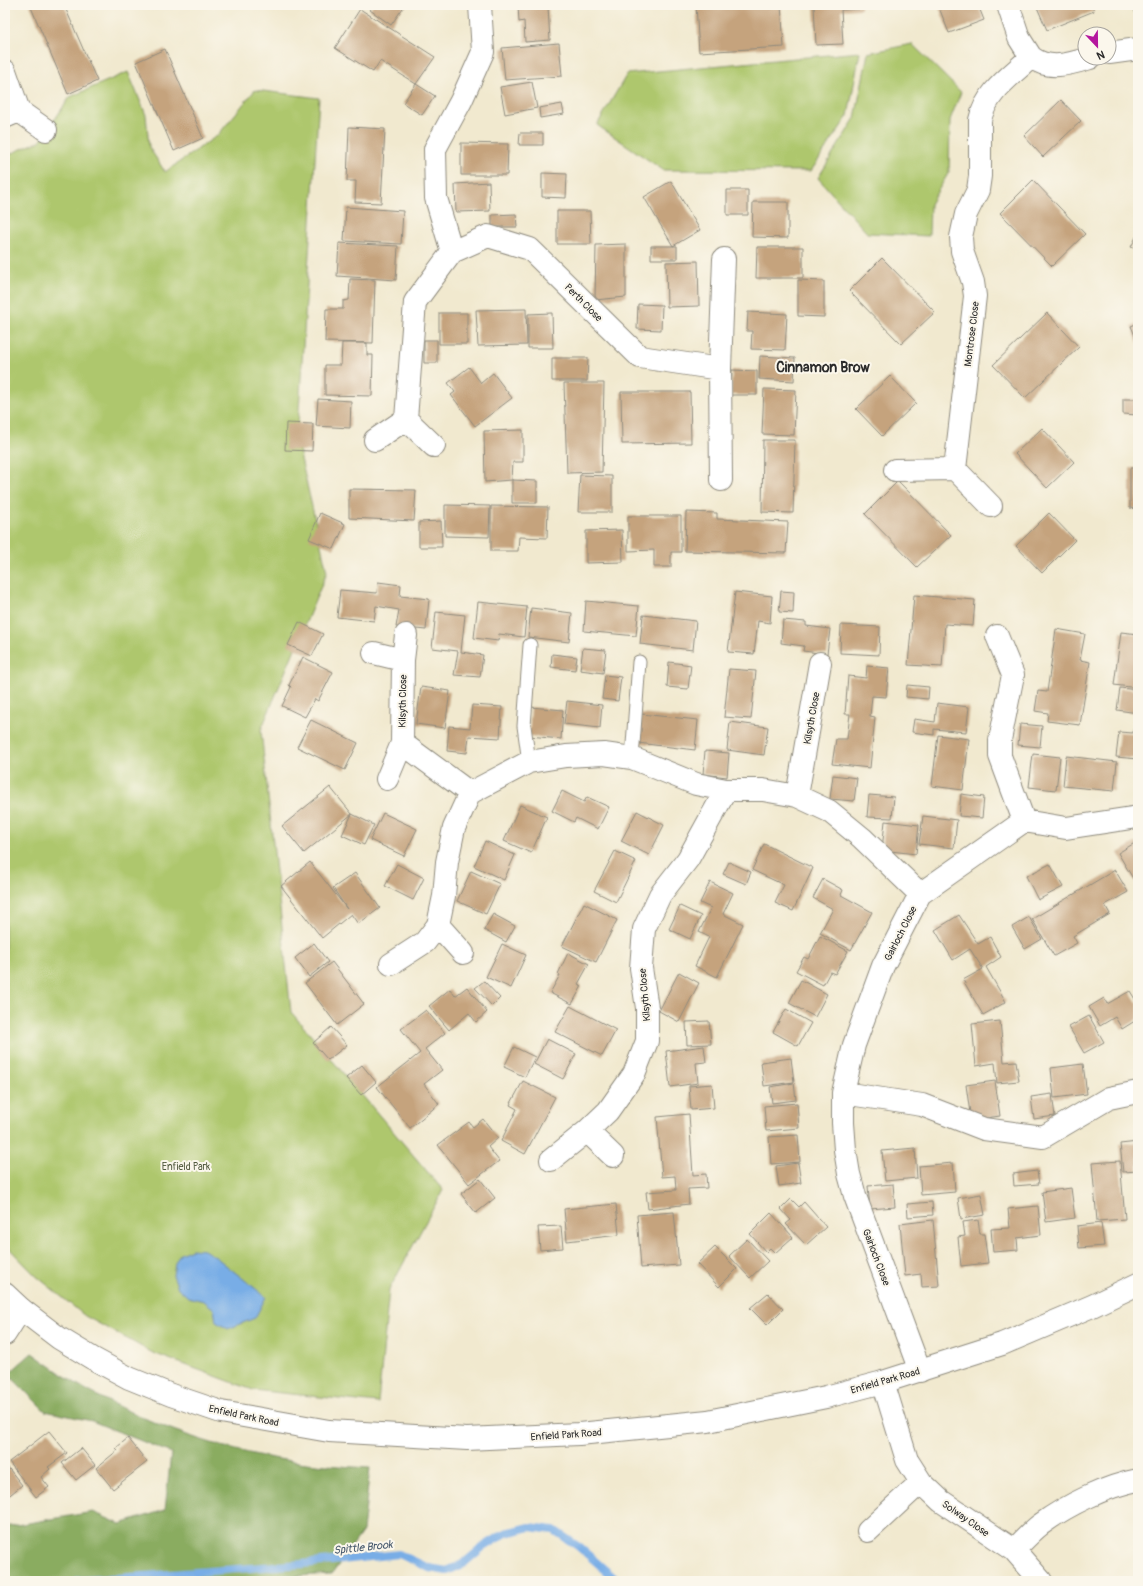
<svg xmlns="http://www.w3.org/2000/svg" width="1143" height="1586" font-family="Pangolin,sans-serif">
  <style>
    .green { fill: #aec76d; stroke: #6c794c }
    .forest { fill: #8aac60; stroke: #5a6c46 }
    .water { fill: #78ade6; stroke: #526c88 }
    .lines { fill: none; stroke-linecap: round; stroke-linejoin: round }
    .stream { stroke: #78ade6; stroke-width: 8 }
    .building { fill: #c5a37d }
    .service-casing { stroke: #8e8a7d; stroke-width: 15 }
    .minor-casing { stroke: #8e8a7d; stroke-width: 24 }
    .tertiary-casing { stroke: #8e8a7d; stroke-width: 24 }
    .service { stroke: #fff; stroke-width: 13 }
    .minor { stroke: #fff; stroke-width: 22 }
    .tertiary { stroke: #fff; stroke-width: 22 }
    .labels { text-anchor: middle; stroke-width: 4; stroke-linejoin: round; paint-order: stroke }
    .street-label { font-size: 10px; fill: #2b2b2b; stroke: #fbf7ec }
    .park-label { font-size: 10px; fill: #525a3f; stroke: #fbf7ec }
    .water-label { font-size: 11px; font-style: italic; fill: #46586c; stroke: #fbf7ec }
    .district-label { font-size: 14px; font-weight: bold; fill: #2b2b2b; stroke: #fbf7ec }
  </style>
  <rect width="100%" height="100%" fill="#fbf7ec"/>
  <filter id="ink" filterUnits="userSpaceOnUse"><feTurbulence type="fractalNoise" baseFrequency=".025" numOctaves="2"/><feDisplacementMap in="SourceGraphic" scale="8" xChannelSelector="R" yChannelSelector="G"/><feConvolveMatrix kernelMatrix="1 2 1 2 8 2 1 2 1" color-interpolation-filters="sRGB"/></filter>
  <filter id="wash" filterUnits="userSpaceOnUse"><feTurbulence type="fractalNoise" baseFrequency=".012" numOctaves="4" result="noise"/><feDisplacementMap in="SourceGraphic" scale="16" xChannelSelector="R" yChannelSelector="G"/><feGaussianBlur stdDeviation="0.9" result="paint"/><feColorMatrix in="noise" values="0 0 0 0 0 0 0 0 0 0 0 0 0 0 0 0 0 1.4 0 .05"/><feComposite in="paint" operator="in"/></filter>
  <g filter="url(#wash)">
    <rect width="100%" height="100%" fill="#f1e9cf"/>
    <path class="green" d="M912 44 961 92 950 120 949 172 930 204 929 236 867 233 818 178 855 118 868 53Z
      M860 52 848 116 811 171 663 170 597 125 627 74Z
      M128 72 146 115 149 147 165 172 218 135 255 90 319 98 297 441 327 572 261 730 291 1012 443 1190 389 1290 378 1403 253 1390 153 1353 85 1316 35 1275 5 1244V156L40 141 70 97Z"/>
    <path class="forest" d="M32 1353C49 1365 67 1378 85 1389 143 1421 207 1446 273 1458 305 1464 337 1466 370 1468L363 1531 332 1574 217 1581H5V1527L93 1512 120 1524 165 1510 171 1453 92 1421 45 1411 8 1374Z"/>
    <path class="water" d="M192 1249 204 1250 217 1258 266 1297 255 1318 228 1329 216 1322 214 1309 204 1301 188 1297 178 1288 173 1275 175 1263 180 1254Z"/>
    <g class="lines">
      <path class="stream" d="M78 1581 303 1564 399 1554 429 1568 447 1571 463 1564 483 1547 506 1533 530 1527 554 1530 579 1547 618 1581"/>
    </g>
    <g id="blocks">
      <path class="building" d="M30 5H64L97 81 68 94Z
        M373 5H405L391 25 370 10Z
        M518 5H560V6L548 7 550 40 525 42 524 21 519 22Z
        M696 5H781L784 47 699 52Z
        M814 5H861V9L841 10 843 44 816 45Z
        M938 5H978L984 20 949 33Z
        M1036 5H1092L1094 11 1047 30Z
        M1132 5H1138V19Z
        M360 9 435 57 416 84 380 61 373 72 335 48Z
        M559 43 562 76 505 80 502 48Z
        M165 49 203 138 174 151 136 62Z
        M532 82 537 108 505 114 500 87Z
        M416 84 435 96 422 115 403 103Z
        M1061 100 1081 121 1043 157 1024 136Z
        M562 104 564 114 540 118 539 108Z
        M349 127 385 129 381 203 355 202 356 181H347Z
        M520 133H543V145H519Z
        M461 143 508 144 507 175H461Z
        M542 173 567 174 566 198 542 197Z
        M1033 180 1085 234 1052 266 1000 213Z
        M671 181 700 230 673 246 644 197Z
        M489 182 490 211 456 212 455 184Z
        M727 190H748V215H727Z
        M753 202H788V238L752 237Z
        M346 207 403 211 401 244 344 241Z
        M557 211H590L591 244H557Z
        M516 214 517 227H492V215Z
        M1138 233V250L1131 247Z
        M339 243 398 246 396 280 337 276Z
        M626 244V297L595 300 596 245Z
        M651 246H677V259H651Z
        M757 247H803V278H756Z
        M882 258 935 312 901 344 849 291Z
        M698 261 699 306 667 307 666 262Z
        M350 279 375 280 373 343 325 342 326 309H343V301L349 300Z
        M798 280 824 281V317L798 316Z
        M638 304 662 305 661 330 637 329Z
        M526 309 527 345 478 346 476 310Z
        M748 312 787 314 785 350 751 349 752 331H747Z
        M439 313H467V344H439Z
        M552 313 553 348H528V314Z
        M1047 313 1079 347 1025 398 993 365Z
        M1138 323V343L1131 326Z
        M424 340H437V363H424Z
        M342 343H367V355H373L372 396 325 395V365H341Z
        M760 356 795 358 794 381 759 379Z
        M552 358H588L587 381H552Z
        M469 367 481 383 493 373 512 398 475 426 451 395 455 392 448 383Z
        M732 370 757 371V395H731Z
        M890 376 916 403 882 436 856 409Z
        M564 383H604L602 472 567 473Z
        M764 389 796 390 794 435 762 434Z
        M621 392H690L691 443 622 444Z
        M318 399 351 401 350 428 316 426Z
        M1123 399H1138V415L1123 414Z
        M286 423 313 424 312 451 285 450Z
        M1042 428 1074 462 1047 488 1015 454Z
        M523 430V462H513L512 480 485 482 484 431Z
        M763 440H795L793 513 762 512Z
        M1130 468H1138V509L1130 508Z
        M580 475 612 476V512H578Z
        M512 480 537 481V503H512Z
        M898 481 951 535 917 567 865 514Z
        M349 489 416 490 414 521 349 518Z
        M445 505 490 506 489 537 445 536Z
        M491 506 548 507 547 538 519 537 518 551H491Z
        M686 512 717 513V519L788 522 786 553 685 551Z
        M320 513 345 524 334 549 309 539Z
        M1049 513 1075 540 1042 573 1016 546Z
        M628 516H681V552H671V567H654V550L628 551Z
        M441 521 442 547H419V522Z
        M622 530 623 562 586 563V531Z
        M378 582 401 585 400 596 429 599 426 630 396 627 399 610 376 606 374 621 337 617 340 590 377 593Z
        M781 591 794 592 793 613 779 612Z
        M735 592 772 596 770 623 758 621 754 654 728 652Z
        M914 595 975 600 973 626 945 624 942 667 908 665Z
        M586 601 639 606 636 636 584 631Z
        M478 602 527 607 524 637 499 634 498 641 474 638Z
        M531 608 572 613 569 642 528 637Z
        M436 612 465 615 461 652 483 655 480 677 454 675 458 651 432 648Z
        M643 615 696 621 693 650 640 644Z
        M783 620 806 622V626L830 629 827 654 803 651 804 646 781 643Z
        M299 622 323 634 312 656 288 645Z
        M841 625 880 627 879 655 840 653Z
        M1056 629 1085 634 1080 660 1090 662 1080 725 1047 721 1048 713 1035 711 1038 691 1047 692Z
        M1121 632 1138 634V688L1114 685Z
        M583 648 606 650 603 673 580 670Z
        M552 654 577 657 575 670 551 667Z
        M303 657 333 672 318 701 315 699 305 717 282 706 291 687 289 685Z
        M669 662 691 665 688 689 667 687Z
        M867 666 889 668 886 697 872 696 870 716 875 717 870 768 832 764 836 739H847L850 714H845L848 676 866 678Z
        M729 669 756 671 751 719 724 717Z
        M605 675 621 677 618 701 602 699Z
        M907 685 929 687 928 699 906 697Z
        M421 687 450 691 445 728 416 724Z
        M1120 688 1138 690V713L1117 710Z
        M567 701 602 705 600 728 564 724Z
        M937 703 969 707 966 732 934 729V735L912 732 914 719 935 722Z
        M472 705 502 707 500 738 469 736 467 753 447 751 449 726 470 728Z
        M531 707 563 710 561 739 529 736Z
        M641 714 698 720 695 750 638 743Z
        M311 720 358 743 345 770 297 747Z
        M730 722 768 727 764 755 727 750Z
        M1134 722H1138V759L1116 757 1119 732 1133 733Z
        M1020 724 1042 726 1040 747 1018 745Z
        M938 735 969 739 963 790 932 786Z
        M705 751 729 753 727 777 703 774Z
        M1033 754 1060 757 1056 790 1029 787Z
        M1066 756 1117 762 1114 791 1063 786Z
        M833 775 857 778 854 801 830 799Z
        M330 787 352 814 304 853 282 826Z
        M562 791 584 802 587 797 609 807 598 829 576 818 574 822 552 811Z
        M961 794 984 797 982 818 959 816Z
        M869 795 894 797 892 818 867 817Z
        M520 805 547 817 531 853 504 841Z
        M637 811 664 825 649 855 621 841Z
        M383 813 417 829 404 856 370 840Z
        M352 814 374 825 364 845 342 835Z
        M923 816 957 820 954 848 919 844Z
        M885 821 919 825 916 854 882 850Z
        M485 841 515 855 504 880 474 866Z
        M1138 841V881L1135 882 1118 853Z
        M764 844 813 868 793 911 775 903 784 885 752 870Z
        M615 851 636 861 616 902 594 891Z
        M310 862 347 909 333 888 355 873 380 908 358 924 351 914 322 938 281 886Z
        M729 862 751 872 746 884 723 874Z
        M397 864 424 878 413 900 385 886Z
        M1050 864 1063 887 1038 900 1026 876Z
        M1115 870 1128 892 1105 905 1110 914 1073 936 1077 943 1054 956 1032 919Z
        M471 871 500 884 486 914 457 901Z
        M823 879 843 890 841 895 872 912 851 950 820 933 833 909 813 898Z
        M710 882 733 893 723 914 743 924 717 977 695 966 709 937 699 932 711 908 700 903Z
        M584 903 617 920 596 962 562 946Z
        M680 906 701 916 690 939 669 929Z
        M493 914 515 926 506 942 484 930Z
        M959 915 978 944 990 937 1001 957 986 967 1006 1002 983 1015 963 980 983 969 970 949 953 960 935 930Z
        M1029 917 1042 939 1025 949 1012 927Z
        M820 936 848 951 835 974 830 972 823 985 796 971 804 957 808 959Z
        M314 943 328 962 309 977 295 958Z
        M502 944 526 955 511 988 486 977Z
        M568 953 589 964 578 984 582 986 572 1004 550 993 560 975 558 974Z
        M332 962 364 1004 337 1025 305 983Z
        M679 972 699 983 679 1022 659 1011Z
        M801 980 827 994 815 1017 789 1003Z
        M484 981 500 998 492 1006 475 988Z
        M467 987 487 1012 476 1022 469 1013 449 1030 429 1006 450 989 455 996Z
        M1130 991 1138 1004V1019L1122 1029 1115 1017 1100 1026 1089 1007 1104 998 1107 1004Z
        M570 1006 616 1030 602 1056 555 1032Z
        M786 1009 811 1023 798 1046 773 1032Z
        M426 1010 445 1033 425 1049 442 1070 424 1084 439 1104 410 1128 377 1087 420 1053 401 1029Z
        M1089 1016 1104 1042 1084 1053 1069 1027Z
        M709 1021 711 1044 687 1045 686 1022Z
        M1000 1021 1004 1062 1016 1061 1019 1081 997 1083 995 1063 976 1066 972 1024Z
        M331 1027 347 1045 328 1060 313 1043Z
        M547 1039 576 1054 563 1079 534 1064Z
        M704 1046 706 1062 696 1063 698 1083 670 1087 666 1051Z
        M514 1047 535 1057 525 1077 504 1067Z
        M791 1058 794 1082 764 1086 761 1062Z
        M1083 1064 1087 1094 1054 1098 1051 1068Z
        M362 1065 376 1082 361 1095 346 1078Z
        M523 1081 555 1097 525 1154 501 1141 517 1109 510 1105Z
        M995 1081 1000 1116 971 1120 966 1085Z
        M794 1083 796 1100 772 1103 770 1087Z
        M712 1084 714 1108 691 1110 689 1086Z
        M1052 1094 1055 1116 1034 1119 1031 1097Z
        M797 1103 799 1128 766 1131 764 1106Z
        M689 1114 693 1175 706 1174 707 1188 688 1189 689 1204 648 1209 646 1192 676 1190 675 1176 662 1177 657 1117Z
        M483 1119 498 1138 488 1147 499 1161 469 1184 438 1145 469 1122 473 1127Z
        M798 1135 800 1162 771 1164 769 1137Z
        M1138 1142V1171L1123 1172 1120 1144Z
        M915 1148 917 1178 885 1181 882 1151Z
        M1120 1161 1125 1219 1097 1221 1092 1163Z
        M798 1163 801 1183 779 1186 776 1166Z
        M953 1163 955 1192 921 1195 919 1166Z
        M1037 1171 1039 1184 1014 1186 1013 1174Z
        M480 1179 495 1198 476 1213 461 1194Z
        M893 1184 895 1207 870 1209 868 1186Z
        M1071 1188 1075 1218 1046 1222 1042 1192Z
        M981 1194 985 1215 961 1219 958 1198Z
        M791 1199 799 1207 804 1202 826 1227 806 1245 786 1224 791 1220 781 1209Z
        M932 1202 933 1215 908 1217 907 1204Z
        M616 1204 619 1235 567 1241 564 1209Z
        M1038 1206 1041 1235 1017 1238 1018 1250 993 1252 991 1229 1010 1228 1008 1209Z
        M674 1212 679 1265 641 1268 637 1215Z
        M771 1213 793 1237 775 1253 770 1248 766 1252 750 1234Z
        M933 1220 939 1286 922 1287 921 1274 905 1276 900 1224Z
        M978 1220 980 1234H984L988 1263 961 1266 958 1237 965 1236 963 1222Z
        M1101 1223 1104 1246 1079 1248 1077 1226Z
        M561 1226 563 1248 540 1250 538 1227Z
        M747 1239 768 1261 750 1278 729 1256Z
        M715 1247 737 1269 719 1287 697 1264Z
        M768 1293 783 1309 767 1325 750 1308Z
        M49 1431 67 1453 48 1467 50 1469 41 1477 49 1487 36 1497 9 1462Z
        M128 1438 147 1462 113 1489 96 1468 118 1450 116 1448Z
        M81 1448 95 1465 76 1480 62 1463Z
        M5 1464 22 1485 5 1499Z"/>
    </g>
  </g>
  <g filter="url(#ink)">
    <use href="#blocks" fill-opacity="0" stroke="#8e8a7d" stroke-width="1"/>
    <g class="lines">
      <defs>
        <path id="service" d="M632 758 639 662
          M529 762 524 726 530 645"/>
        <path id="minor" d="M1008 5 1019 38 1031 57
          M1109 53 1138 49
          M5 71 19 111
          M5 117 19 111 46 130
          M452 252 436 198 435 149 461 101 483 52 480 5
          M406 419 434 446
          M375 440 406 419 415 302 452 252 488 236 530 249 640 357 720 369
          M955 469 975 296 973 282 962 251 961 237 966 214 978 190 980 176V120C986 92 1011 76 1031 57 1049 71 1070 64 1090 58
          M895 470 955 469 991 506
          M721 480 720 369 724 259
          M997 636 1013 675 1000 740V756L1024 821
          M374 653 403 660
          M387 779 402 743 403 660 406 635
          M470 793 529 762 566 756 604 754 632 758 696 784 726 790H763L797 796 829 811 862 838 920 894
          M797 796 820 663
          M438 925 463 953
          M391 964 425 942 438 925 444 896 447 862 454 828 470 793 402 743
          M843 1093 922 1105 984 1129 1043 1137 1109 1098 1138 1092
          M587 1131 608 1111 634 1074 647 1041V1008L641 968 644 929 660 895 688 859 726 790
          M551 1160 587 1131 613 1156
          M5 1334 21 1309
          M920 1371 855 1196 849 1174 845 1150 843 1123V1093L854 1045 883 966 920 894 1024 821 1066 828 1138 817
          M883 1382 907 1460 921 1482 941 1501 1014 1550 1041 1581
          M868 1531 921 1482
          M1014 1550C1022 1542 1031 1532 1040 1525 1067 1505 1106 1486 1138 1480"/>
        <path id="tertiary" d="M5 1294 21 1309 59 1338 92 1358 129 1378 171 1395 221 1412 329 1431 467 1439 579 1434 708 1421 826 1397 883 1382 1002 1344 1092 1306 1138 1284"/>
      </defs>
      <use href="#service" class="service-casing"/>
      <use href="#minor" class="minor-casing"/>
      <use href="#tertiary" class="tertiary-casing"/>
      <use href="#service" class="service"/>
      <use href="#minor" class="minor"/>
      <use href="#tertiary" class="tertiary"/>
    </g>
  </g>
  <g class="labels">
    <g class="street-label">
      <text transform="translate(584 302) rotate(45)" y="4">Perth Close</text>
      <text transform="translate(971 334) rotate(-83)" y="4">Montrose Close</text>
      <text transform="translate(402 701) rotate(-89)" y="4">Kilsyth Close</text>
      <text transform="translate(811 718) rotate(-80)" y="4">Kilsyth Close</text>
      <text transform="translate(900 933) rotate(-63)" y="4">Gairloch Close</text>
      <text transform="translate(644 995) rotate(-95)" y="4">Kilsyth Close</text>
      <text transform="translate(877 1257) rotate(69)" y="4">Gairloch Close</text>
      <text transform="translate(885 1380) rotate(-16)" y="4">Enfield Park Road</text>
      <text transform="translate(244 1415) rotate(12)" y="4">Enfield Park Road</text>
      <text transform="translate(566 1434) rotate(-4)" y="4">Enfield Park Road</text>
      <text transform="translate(966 1518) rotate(35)" y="4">Solway Close</text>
    </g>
    <g class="park-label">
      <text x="186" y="1170">Enfield Park</text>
    </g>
    <g class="water-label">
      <text transform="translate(363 1547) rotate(-6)" y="4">Spittle Brook</text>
    </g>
    <g class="district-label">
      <text x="823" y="372">Cinnamon Brow</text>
    </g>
  </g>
  <rect width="1143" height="1586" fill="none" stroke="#fbf7ec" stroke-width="20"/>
  <g transform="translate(1097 46) rotate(158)"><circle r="19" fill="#fbf7ec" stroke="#a8a59f"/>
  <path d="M0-3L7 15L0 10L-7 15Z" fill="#b5179e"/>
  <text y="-6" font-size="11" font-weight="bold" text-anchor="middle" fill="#2b2b2b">N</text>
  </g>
</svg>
